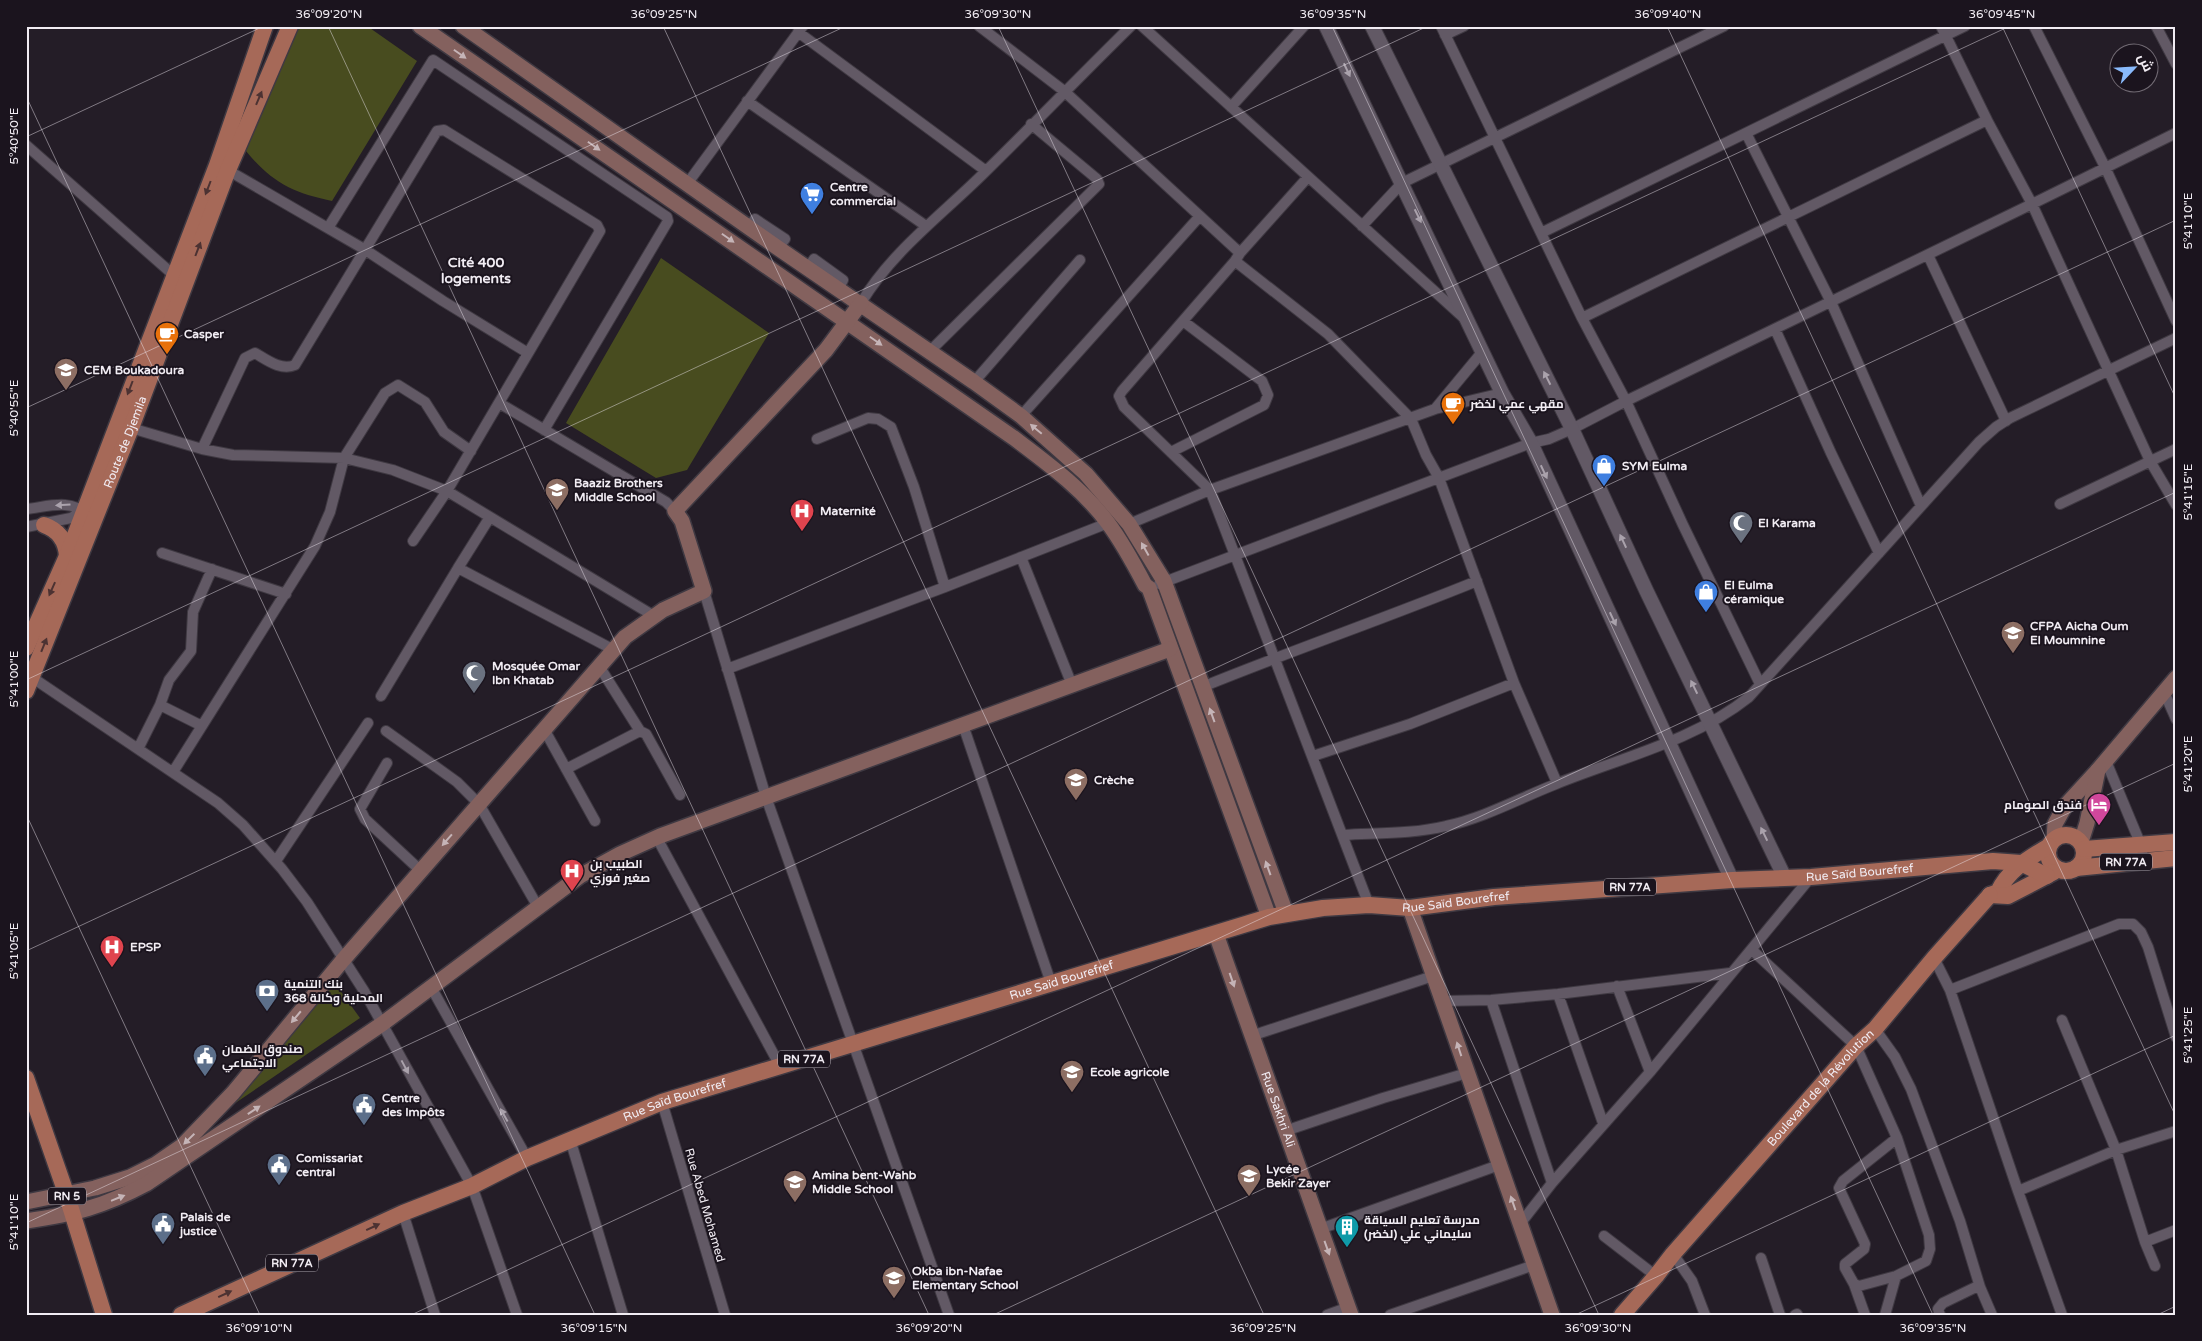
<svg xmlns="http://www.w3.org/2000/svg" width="2202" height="1341" font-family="'Varela Round',Cairo,sans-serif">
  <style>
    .green { fill: #484c1f }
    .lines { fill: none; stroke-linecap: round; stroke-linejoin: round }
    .minor-casing { stroke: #3f3942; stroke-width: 12 }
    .tertiary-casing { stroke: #3f3942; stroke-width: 16 }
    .secondary-casing { stroke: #3f3942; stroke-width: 18 }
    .primary-casing { stroke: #3f3942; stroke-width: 19 }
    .minor { stroke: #625965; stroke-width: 10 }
    .tertiary { stroke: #625965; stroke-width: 14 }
    .secondary { stroke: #84615e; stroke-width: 15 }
    .primary { stroke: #a66958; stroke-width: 16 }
    .oneway { fill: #c5b4b7 }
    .oneway2 { fill: #aaa2ac }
    .oneway3 { fill: #4c3232 }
    .ticks { fill: none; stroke: #f1ecf3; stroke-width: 1; stroke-opacity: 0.45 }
    .labels { text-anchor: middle; stroke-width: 4; stroke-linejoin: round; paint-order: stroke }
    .shield { fill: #1b141e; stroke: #b1abb3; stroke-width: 1 }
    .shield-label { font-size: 11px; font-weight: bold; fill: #f1ecf3 }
    .poi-label { font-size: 12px; font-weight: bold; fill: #f1ecf3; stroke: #1b141e; text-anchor: start }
    .street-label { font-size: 12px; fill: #f1ecf3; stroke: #1b141e }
    .neighbourhood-label { font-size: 14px; font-weight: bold; fill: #f1ecf3; stroke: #1b141e }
    .neatline { fill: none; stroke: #f1ecf3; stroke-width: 2 }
    .ticks-label { font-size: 12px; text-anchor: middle; fill: #f1ecf3 }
  </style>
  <rect width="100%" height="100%" fill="#241d27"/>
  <path class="green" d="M293 26H367L417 61 332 201C293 193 271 182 246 151Z
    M661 258 769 333 687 470 656 478 566 423Z
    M334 982 360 1018 231 1106Z"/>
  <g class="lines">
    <defs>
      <path id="minor" d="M979 26 1064 91 1240 253 1235 261 1328 334 1411 419 1426 455 1439 478 1514 683 1557 783
        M1142 26 1464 318
        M1441 26 1582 318 1626 401 1683 525 1760 684
        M1941 26 1987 120 2032 204 2150 461 2176 505
        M2034 26 2105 167 2176 321
        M2156 26 2176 64
        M798 32 986 171
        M1445 35 1464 26
        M747 101 926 226
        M1231 107 1304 26
        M1746 133 1831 302 1921 506
        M26 145 177 278
        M224 168 364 249 443 301 528 353
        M687 184 803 26
        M1362 226 1402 183 1724 26
        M749 227 755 219 785 239 778 248
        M328 228 433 60 667 217 668 221 544 430
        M1541 233 1965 26
        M1240 253 1308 177
        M1928 255 2006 421
        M1235 261 1122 391 1119 396 1124 407 1210 490 1369 905
        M808 268 814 259 843 280 838 289
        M861 303C892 251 943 214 986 171 1035 123 1082 74 1131 26
        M1582 318 1987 120
        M1775 329 1831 453 1879 553
        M929 352 1099 184 1097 179 1031 124
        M974 382 1080 260
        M499 403 666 502 675 511
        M1435 409 1483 351
        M1021 416 1200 216
        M131 428 202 449 245 358 255 353C267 360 281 371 295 365L437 131 444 130 597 225 600 231 447 491 413 541
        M817 439 868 418 878 419 891 427 914 487 945 587
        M202 449 233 455 344 458 393 470 447 491 654 616
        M1171 452 1264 405 1268 395 1262 381 1183 321
        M2060 504 2176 449
        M26 509C47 507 71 498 87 515
        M1129 524 1210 490 1435 409 1502 393
        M26 527 71 518 84 510
        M162 553 286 594
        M1021 557 1072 685
        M458 568 490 517
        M1159 584 1531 443 1549 439 1572 429 1626 401 2032 204 2176 133
        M704 591 766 797 949 1315
        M599 666 640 731
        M727 669 945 587 1108 523
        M27 674 218 803 243 825 282 869 307 902 364 991 472 1186 517 1315
        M1202 687C1293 650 1386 618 1477 581
        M2164 692 2176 719
        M381 696 458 568 614 650
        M160 705 202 726
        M963 725 1051 983
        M544 729 595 821
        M386 731 457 782 479 804 538 907
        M138 749 160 705 169 680 191 651 193 612 212 569
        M1313 756 1410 724 1514 683
        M2106 761 2143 850
        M387 763 360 809 365 819 421 871
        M566 769 640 731 646 734 680 795
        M173 772 315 546 330 512 344 458 385 393 398 385 425 402 444 432 471 451
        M1344 835C1377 833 1413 834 1446 826 1484 818 1520 798 1556 784 1620 758 1694 741 1749 697L1979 442 1996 427 2010 418 2176 338
        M657 838 780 1066
        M276 861 368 723
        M1752 950 1856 1046 1897 1138 1929 1235 1930 1249 1926 1261 1896 1276 1859 1286 1854 1284 1845 1268V1264L1864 1249 1865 1244 1839 1188 1843 1181 1897 1138
        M1934 958 1950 990 2018 1191 2062 1315
        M1617 986 1650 1072
        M431 987 527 1158
        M1950 990 2119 924H2133L2141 932 2148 947 2176 1037
        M1558 994 1603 1123
        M1491 1000 1552 1183
        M1443 1001 1491 1000 1558 994 1730 973
        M2062 1020 2116 1150 2145 1242 2155 1266
        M1875 1029 1895 1057 1911 1089 1960 1221 1980 1287
        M1251 1036 1433 976
        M662 1102 725 1315
        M1285 1131 1383 1098 1467 1073
        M570 1139 623 1315
        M2018 1191 2116 1150 2176 1131
        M403 1213 435 1315
        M1520 1224 1552 1183 1650 1072 1811 877
        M1320 1229 1499 1165
        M1604 1236 1656 1276
        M2145 1242 2176 1230
        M1673 1254 1692 1281 1705 1315
        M1761 1258 1780 1315
        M1854 1284 1865 1315
        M1327 1315 1349 1307
        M1390 1315 1534 1265
        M1795 1315 1797 1314
        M1885 1315 1896 1276
        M1940 1315 1938 1309 1943 1303 1976 1287H1980L1992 1315"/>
      <path id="tertiary" d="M1326 26 1502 393 1531 443 1732 880
        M1372 26 1572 429 1646 590 1785 878"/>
      <g id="secondary">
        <path d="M420 26 1014 438C1047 463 1083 489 1108 523 1122 542 1134 564 1145 585L1149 588 1269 917"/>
        <path d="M463 26 778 248 974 382 1021 416 1086 474 1129 524 1164 581 1286 913"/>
        <path d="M2054 839 2055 824 2065 806 2098 770 2176 678"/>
        <path d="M2081 842 2087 823 2098 770"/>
        <path d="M1410 908 1552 1315"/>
        <path id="s1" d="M1216 934 1351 1315"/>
        <path d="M26 1202 95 1188 130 1177 156 1164 182 1146 233 1093 343 960 625 637 663 610 704 591 682 521 675 511 826 350 861 303"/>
        <path d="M26 1221C74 1214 103 1207 146 1184L382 1024 580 876 620 854 660 836 1170 649"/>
      </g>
      <g id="primary">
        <path d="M44 525C58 530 66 540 67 556"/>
        <path d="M26 648 67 556 217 165 265 26"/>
        <path id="s2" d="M26 691 131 428 228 170 290 26"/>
        <circle cx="2066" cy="853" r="18"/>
        <path d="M2084 849 2176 842"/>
        <path d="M2076 868 2176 858"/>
        <path d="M1990 895 1998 892C2009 869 2028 859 2049 846"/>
        <path d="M1990 895 2008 896 2054 872"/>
        <path d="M26 1078 66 1193 104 1315"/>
        <path id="s3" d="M181 1315 403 1213 472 1186 527 1158 662 1102 1269 917 1323 908 1369 905 1410 908 1494 897 1732 880 1811 877 1993 861 2021 863 2047 876"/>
        <path id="s4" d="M1622 1315 1656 1276 1673 1254 1856 1046 1875 1029 1934 958 1990 895"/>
      </g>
    </defs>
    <use href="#minor" class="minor-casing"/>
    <use href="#tertiary" class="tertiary-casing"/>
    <use href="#secondary" class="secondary-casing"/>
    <use href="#primary" class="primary-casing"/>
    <use href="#minor" class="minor"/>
    <use href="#tertiary" class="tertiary"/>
    <use href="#secondary" class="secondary"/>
    <use href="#primary" class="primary"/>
  </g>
  <defs><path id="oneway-solid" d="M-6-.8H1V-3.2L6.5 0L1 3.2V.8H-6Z" transform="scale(1.25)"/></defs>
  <g class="oneway">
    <use href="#oneway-solid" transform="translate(460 54) rotate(35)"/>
    <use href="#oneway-solid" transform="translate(594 146) rotate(35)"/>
    <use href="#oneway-solid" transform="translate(728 238) rotate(35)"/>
    <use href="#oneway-solid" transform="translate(876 341) rotate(35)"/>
    <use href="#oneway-solid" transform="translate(1036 429) rotate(-140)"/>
    <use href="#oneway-solid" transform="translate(1145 549) rotate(-119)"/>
    <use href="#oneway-solid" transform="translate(1212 715) rotate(-110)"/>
    <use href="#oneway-solid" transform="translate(447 840) rotate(131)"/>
    <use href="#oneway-solid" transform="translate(1268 868) rotate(-110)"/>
    <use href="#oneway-solid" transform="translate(1232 980) rotate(71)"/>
    <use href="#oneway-solid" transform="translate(296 1017) rotate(130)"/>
    <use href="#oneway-solid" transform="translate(1459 1049) rotate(-108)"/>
    <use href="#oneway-solid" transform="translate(254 1110) rotate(-34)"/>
    <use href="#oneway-solid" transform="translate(189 1139) rotate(136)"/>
    <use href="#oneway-solid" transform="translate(118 1198) rotate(-22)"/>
    <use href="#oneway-solid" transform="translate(1513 1203) rotate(-109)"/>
    <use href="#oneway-solid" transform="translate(1327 1248) rotate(70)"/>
  </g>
  <g class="oneway2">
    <use href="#oneway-solid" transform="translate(1347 70) rotate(65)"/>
    <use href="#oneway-solid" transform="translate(1418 216) rotate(64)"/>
    <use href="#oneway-solid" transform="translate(1547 378) rotate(-117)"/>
    <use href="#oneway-solid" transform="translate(1544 472) rotate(65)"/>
    <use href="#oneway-solid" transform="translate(63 505) rotate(177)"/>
    <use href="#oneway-solid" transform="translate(1623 541) rotate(-115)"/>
    <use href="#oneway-solid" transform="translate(1613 619) rotate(65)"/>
    <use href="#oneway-solid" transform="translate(1694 687) rotate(-116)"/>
    <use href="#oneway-solid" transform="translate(1764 834) rotate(-116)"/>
    <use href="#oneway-solid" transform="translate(405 1067) rotate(62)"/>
    <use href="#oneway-solid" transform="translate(504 1115) rotate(-119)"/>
  </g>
  <g class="oneway3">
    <use href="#oneway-solid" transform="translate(259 98) rotate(-67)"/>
    <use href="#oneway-solid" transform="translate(208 188) rotate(111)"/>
    <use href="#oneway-solid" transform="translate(198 249) rotate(-69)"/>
    <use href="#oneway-solid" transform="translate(130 388) rotate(111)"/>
    <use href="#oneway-solid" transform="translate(52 589) rotate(114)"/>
    <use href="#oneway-solid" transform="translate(44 645) rotate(-68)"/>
    <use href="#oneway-solid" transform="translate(373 1227) rotate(-25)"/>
    <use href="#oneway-solid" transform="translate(225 1294) rotate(-25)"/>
  </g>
  <path class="ticks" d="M328 26 929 1315M663 26 1264 1315M998 26 1599 1315M1332 26 1933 1315M1667 26 2176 1117M2002 26 2176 399M26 96 595 1315M26 137 264 26M26 408 846 26M26 680 1428 26M26 814 260 1315M26 951 2010 26M26 1223 2176 220M411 1315 2176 492M993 1315 2176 763M1575 1315 2176 1035M2157 1315 2176 1306"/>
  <defs>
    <symbol id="supermarket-pin" viewBox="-11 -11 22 30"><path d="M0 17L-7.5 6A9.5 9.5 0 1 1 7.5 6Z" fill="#3f7fe0" stroke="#1b141e"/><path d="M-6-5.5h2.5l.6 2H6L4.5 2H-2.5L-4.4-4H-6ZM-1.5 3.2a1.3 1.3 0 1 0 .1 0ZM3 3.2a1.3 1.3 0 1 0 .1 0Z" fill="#fff"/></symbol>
    <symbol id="cafe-pin" viewBox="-11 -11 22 30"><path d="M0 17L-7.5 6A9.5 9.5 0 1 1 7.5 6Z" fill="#e8710a" stroke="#1b141e"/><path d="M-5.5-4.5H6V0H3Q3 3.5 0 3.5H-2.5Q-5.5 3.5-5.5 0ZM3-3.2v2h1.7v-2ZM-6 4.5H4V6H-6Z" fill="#fff"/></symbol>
    <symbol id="school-pin" viewBox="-11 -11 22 30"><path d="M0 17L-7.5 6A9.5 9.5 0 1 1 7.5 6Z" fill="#8d6e63" stroke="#1b141e"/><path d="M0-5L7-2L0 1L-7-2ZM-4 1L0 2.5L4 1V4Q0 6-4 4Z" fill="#fff"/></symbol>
    <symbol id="shop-pin" viewBox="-11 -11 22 30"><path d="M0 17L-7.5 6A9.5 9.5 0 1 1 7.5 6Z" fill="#3f7fe0" stroke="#1b141e"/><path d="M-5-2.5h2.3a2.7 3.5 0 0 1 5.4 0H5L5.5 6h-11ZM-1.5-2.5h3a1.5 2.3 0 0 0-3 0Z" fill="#fff"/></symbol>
    <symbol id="hospital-pin" viewBox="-11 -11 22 30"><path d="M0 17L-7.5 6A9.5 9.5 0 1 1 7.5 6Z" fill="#e0444e" stroke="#1b141e"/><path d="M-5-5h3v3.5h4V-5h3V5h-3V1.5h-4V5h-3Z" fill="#fff"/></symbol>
    <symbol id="mosque-pin" viewBox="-11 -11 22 30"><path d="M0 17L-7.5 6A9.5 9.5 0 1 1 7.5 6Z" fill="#6b7280" stroke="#1b141e"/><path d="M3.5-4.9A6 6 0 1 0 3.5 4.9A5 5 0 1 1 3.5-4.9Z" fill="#fff"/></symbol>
    <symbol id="university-pin" viewBox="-11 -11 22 30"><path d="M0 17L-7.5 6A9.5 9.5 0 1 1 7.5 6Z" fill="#8d6e63" stroke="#1b141e"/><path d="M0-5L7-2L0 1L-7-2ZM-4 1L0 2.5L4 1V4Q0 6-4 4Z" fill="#fff"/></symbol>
    <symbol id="hotel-pin" viewBox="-11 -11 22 30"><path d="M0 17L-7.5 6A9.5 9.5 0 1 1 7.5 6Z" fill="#d1479c" stroke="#1b141e"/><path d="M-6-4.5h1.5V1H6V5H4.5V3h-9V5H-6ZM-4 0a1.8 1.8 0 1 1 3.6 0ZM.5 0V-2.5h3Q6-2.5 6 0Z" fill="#fff"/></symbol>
    <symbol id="bank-pin" viewBox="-11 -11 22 30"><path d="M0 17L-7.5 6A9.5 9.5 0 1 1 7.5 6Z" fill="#5c6f8a" stroke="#1b141e"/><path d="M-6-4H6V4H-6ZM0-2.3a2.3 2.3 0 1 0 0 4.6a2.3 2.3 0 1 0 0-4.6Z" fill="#fff"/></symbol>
    <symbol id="civic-pin" viewBox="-11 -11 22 30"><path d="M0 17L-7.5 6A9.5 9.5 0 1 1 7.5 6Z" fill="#5c6f8a" stroke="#1b141e"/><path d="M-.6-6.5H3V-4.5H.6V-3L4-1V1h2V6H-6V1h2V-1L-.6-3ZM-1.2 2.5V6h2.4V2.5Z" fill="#fff"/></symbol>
    <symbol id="building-pin" viewBox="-11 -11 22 30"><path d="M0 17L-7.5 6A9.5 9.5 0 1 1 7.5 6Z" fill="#0f9aa8" stroke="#1b141e"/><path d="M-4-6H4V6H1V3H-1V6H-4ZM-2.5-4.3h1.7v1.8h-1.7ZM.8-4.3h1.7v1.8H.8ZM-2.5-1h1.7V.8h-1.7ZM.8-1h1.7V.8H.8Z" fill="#fff"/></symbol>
  </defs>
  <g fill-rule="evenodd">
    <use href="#supermarket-pin" x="798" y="180" width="28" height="38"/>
    <use href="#cafe-pin" x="153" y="320" width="28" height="38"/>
    <use href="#school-pin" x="52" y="356" width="28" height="38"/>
    <use href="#cafe-pin" x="1439" y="390" width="28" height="38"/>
    <use href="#shop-pin" x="1590" y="452" width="28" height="38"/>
    <use href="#school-pin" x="543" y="476" width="28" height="38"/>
    <use href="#hospital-pin" x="788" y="497" width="28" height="38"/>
    <use href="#mosque-pin" x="1727" y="509" width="28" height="38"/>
    <use href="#shop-pin" x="1692" y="578" width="28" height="38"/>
    <use href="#university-pin" x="1999" y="619" width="28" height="38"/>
    <use href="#mosque-pin" x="460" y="659" width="28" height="38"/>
    <use href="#school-pin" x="1062" y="766" width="28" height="38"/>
    <use href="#hotel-pin" x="2085" y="791" width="28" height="38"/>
    <use href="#hospital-pin" x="558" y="857" width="28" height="38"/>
    <use href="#hospital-pin" x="98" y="933" width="28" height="38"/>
    <use href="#bank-pin" x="253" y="977" width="28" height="38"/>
    <use href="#civic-pin" x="191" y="1042" width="28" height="38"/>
    <use href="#university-pin" x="1058" y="1058" width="28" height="38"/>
    <use href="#civic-pin" x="350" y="1091" width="28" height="38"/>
    <use href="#civic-pin" x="265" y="1151" width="28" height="38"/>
    <use href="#school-pin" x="1235" y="1162" width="28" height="38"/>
    <use href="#school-pin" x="781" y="1168" width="28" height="38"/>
    <use href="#civic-pin" x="149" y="1210" width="28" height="38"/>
    <use href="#building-pin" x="1333" y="1213" width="28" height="38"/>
    <use href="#school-pin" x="880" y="1264" width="28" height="38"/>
  </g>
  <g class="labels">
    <g class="shield">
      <rect x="2100" y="853.5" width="52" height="17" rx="4"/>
      <rect x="1604" y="878.5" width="52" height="17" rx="4"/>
      <rect x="778" y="1050.5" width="52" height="17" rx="4"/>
      <rect x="48" y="1187.5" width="38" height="17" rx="4"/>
      <rect x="266" y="1254.5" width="52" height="17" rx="4"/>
    </g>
    <g class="shield-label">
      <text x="2126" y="866">RN 77A</text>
      <text x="1630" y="891">RN 77A</text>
      <text x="804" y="1063">RN 77A</text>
      <text x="67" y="1200">RN 5</text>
      <text x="292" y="1267">RN 77A</text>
    </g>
    <g class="poi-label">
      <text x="830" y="191">Centre<tspan x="830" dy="14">commercial</tspan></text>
      <text x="184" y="338">Casper</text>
      <text x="84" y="374">CEM Boukadoura</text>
      <text x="1470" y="408">مقهي عمي لخضر</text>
      <text x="1622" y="470">SYM Eulma</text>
      <text x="574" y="487">Baaziz Brothers<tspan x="574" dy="14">Middle School</tspan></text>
      <text x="820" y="515">Maternité</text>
      <text x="1758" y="527">El Karama</text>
      <text x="1724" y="589">El Eulma<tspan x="1724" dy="14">céramique</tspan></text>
      <text x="2030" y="630">CFPA Aicha Oum<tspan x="2030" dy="14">El Moumnine</tspan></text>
      <text x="492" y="670">Mosquée Omar<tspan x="492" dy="14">Ibn Khatab</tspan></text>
      <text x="1094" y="784">Crèche</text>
      <text x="2082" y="809" text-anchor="end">فندق الصومام</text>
      <text x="590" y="868">الطبيب بن<tspan x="590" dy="14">صغير فوزي</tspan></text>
      <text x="130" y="951">EPSP</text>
      <text x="284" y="988">بنك التنمية<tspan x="284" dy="14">المحلية وكالة 368</tspan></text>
      <text x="222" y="1053">صندوق الضمان<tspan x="222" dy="14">الاجتماعي</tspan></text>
      <text x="1090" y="1076">Ecole agricole</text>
      <text x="382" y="1102">Centre<tspan x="382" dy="14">des Impôts</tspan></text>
      <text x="296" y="1162">Comissariat<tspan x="296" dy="14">central</tspan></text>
      <text x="1266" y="1173">Lycée<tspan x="1266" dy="14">Bekir Zayer</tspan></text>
      <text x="812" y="1179">Amina bent-Wahb<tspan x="812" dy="14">Middle School</tspan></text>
      <text x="180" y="1221">Palais de<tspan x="180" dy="14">justice</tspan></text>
      <text x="1364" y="1224">مدرسة تعليم السياقة<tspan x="1364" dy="14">سليماني علي (لخضر)</tspan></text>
      <text x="912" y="1275">Okba ibn-Nafae<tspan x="912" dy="14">Elementary School</tspan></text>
    </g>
    <g class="street-label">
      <text dy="4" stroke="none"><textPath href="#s2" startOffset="268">Route de Djemila</textPath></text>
      <text dy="4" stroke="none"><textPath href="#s3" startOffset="1754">Rue Saïd Bourefref</textPath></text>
      <text dy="4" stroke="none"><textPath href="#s3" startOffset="1349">Rue Saïd Bourefref</textPath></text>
      <text dy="4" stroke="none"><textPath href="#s3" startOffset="944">Rue Saïd Bourefref</textPath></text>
      <text dy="4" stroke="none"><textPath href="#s4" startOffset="302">Boulevard de la Révolution</textPath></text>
      <text dy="4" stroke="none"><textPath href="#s3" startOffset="539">Rue Saïd Bourefref</textPath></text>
      <text dy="4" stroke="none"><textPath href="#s1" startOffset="186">Rue Sakhri Ali</textPath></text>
      <text transform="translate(705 1205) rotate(74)" y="4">Rue Abed Mohamed</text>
    </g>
    <g class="neighbourhood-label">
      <text x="476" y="267">Cité 400<tspan x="476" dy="16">logements</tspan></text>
    </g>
  </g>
  <rect width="2202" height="1341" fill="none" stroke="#1b141e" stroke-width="55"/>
  <g transform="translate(2134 68) rotate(65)"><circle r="24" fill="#1b141e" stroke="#716a73"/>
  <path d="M0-4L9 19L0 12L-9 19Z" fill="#89bafc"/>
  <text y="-8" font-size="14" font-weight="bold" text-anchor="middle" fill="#f1ecf3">ش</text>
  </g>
  <rect x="28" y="28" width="2146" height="1286" class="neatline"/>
  <g class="ticks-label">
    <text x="329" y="18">36°09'20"N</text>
    <text x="664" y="18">36°09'25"N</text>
    <text x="998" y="18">36°09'30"N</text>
    <text x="1333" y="18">36°09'35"N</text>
    <text x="1668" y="18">36°09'40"N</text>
    <text x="2002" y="18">36°09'45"N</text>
    <text transform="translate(14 136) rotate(-90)" y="4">5°40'50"E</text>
    <text transform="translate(2188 221) rotate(-90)" y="4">5°41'10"E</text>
    <text transform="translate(14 408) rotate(-90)" y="4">5°40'55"E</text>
    <text transform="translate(2188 492) rotate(-90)" y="4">5°41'15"E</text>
    <text transform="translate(14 679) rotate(-90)" y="4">5°41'00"E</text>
    <text transform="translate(2188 764) rotate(-90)" y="4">5°41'20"E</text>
    <text transform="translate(14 951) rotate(-90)" y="4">5°41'05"E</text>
    <text transform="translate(2188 1035) rotate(-90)" y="4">5°41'25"E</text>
    <text transform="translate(14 1222) rotate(-90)" y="4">5°41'10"E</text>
    <text x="259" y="1332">36°09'10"N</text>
    <text x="594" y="1332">36°09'15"N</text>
    <text x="929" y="1332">36°09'20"N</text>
    <text x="1263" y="1332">36°09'25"N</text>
    <text x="1598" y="1332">36°09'30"N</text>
    <text x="1933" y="1332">36°09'35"N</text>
  </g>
</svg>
